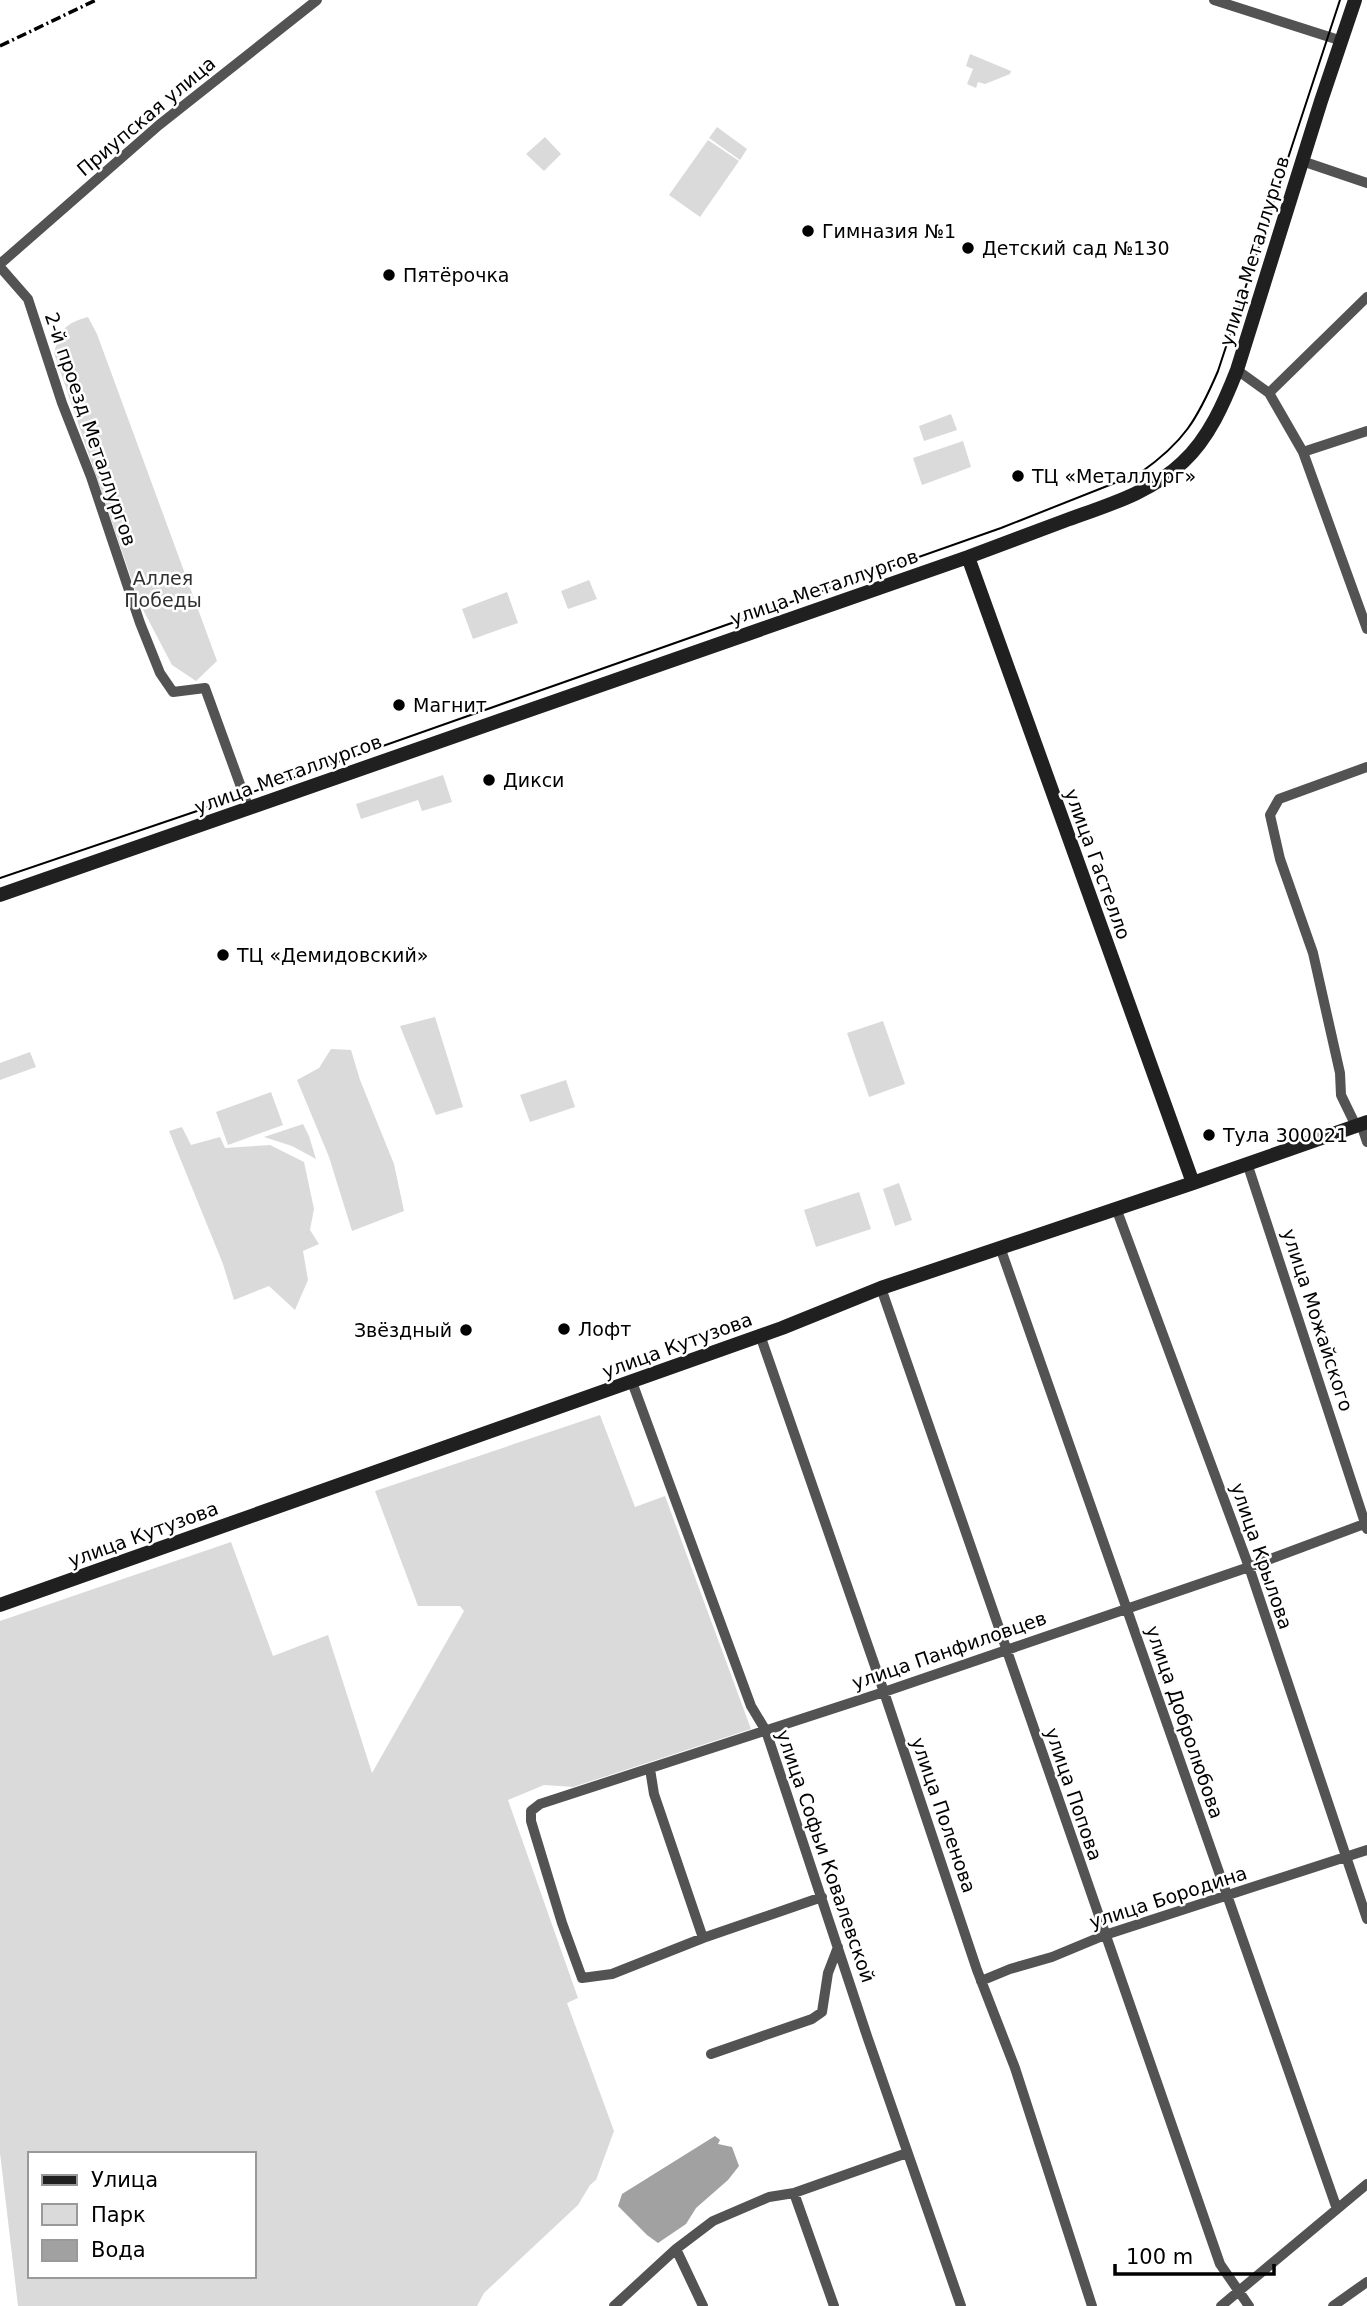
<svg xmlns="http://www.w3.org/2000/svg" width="1367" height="2306" font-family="'DejaVu Sans',sans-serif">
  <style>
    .green { fill: #dadada; fill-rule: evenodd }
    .water { fill: #a1a1a1 }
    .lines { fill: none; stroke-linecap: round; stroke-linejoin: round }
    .street { stroke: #535353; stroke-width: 10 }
    .secondary { stroke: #202020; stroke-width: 14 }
    .tram { stroke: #000; stroke-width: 2 }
    .rail { stroke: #000; stroke-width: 3.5; stroke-dasharray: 10 3.5 2 3.5; stroke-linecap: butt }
    .poi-dot { fill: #000; stroke: #fff; stroke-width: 2.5 }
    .labels { text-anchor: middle; stroke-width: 5; stroke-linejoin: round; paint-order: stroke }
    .street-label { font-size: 19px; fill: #000; stroke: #fff }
    .poi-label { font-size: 19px; fill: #000; stroke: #fff; text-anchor: start }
    .park-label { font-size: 19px; fill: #313131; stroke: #fff }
  </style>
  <rect width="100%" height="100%" fill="#fff"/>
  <path class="green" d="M970 54 1011 71 1010 74 985 84 978 82 976 88 967 84 973 69 966 66Z
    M717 127 747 149 740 160 709 138Z
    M545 137 561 154 544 171 526 154Z
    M708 140 739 161 700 217 669 195Z
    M88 317 97 334 217 661 196 681 172 665 140 604 54 353C61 329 64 324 88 317Z
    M951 414 957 430 924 441 919 426Z
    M963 441 971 467 922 485 913 458Z
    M589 580 597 599 568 609 561 591Z
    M507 592 518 623 473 639 462 609Z
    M443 775 452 802 422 811 418 800 361 819 356 804Z
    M435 1017 463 1107 436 1115 400 1026Z
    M883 1021 905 1084 869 1097 847 1033Z
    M331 1049 351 1050 360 1080 394 1164 404 1211 352 1231 329 1157 297 1080 319 1068Z
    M30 1052 36 1067 0 1080V1063Z
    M566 1080 575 1107 530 1122 520 1095Z
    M271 1092 283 1125 228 1145 216 1112Z
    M303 1124 309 1136 316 1159 292 1146 264 1137Z
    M182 1127 191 1145 220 1137 225 1148 270 1145 304 1162 314 1209 310 1230 319 1244 303 1251 308 1280 295 1310 269 1286 234 1300 223 1264 169 1131Z
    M899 1183 912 1220 895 1226 883 1189Z
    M859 1192 871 1229 816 1247 804 1210Z
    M600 1415 635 1507 665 1496 751 1729 573 1787 544 1785 508 1800 578 1998 567 2003 614 2131 596 2180 590 2185 578 2205 484 2293 477 2306H18L0 2153V1621L231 1542 273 1656 328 1635 372 1773 464 1611 460 1606H418L375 1491ZM30 2154H254V2276H30Z"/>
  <path class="water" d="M715 2136 720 2140 718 2144 732 2147 739 2166 728 2180 696 2208 686 2224 658 2243 647 2235 618 2206 622 2194Z"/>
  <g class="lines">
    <path class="street" d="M1214 0 1342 41
      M1302 161 1367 183
      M0 264 159 125 317 0
      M0 267 28 299 62 403 91 477 140 623 160 673 173 692 205 688 249 809
      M1237 370 1269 393 1303 452 1367 629
      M1269 393 1367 297
      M1303 452 1367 431
      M1361 1124 1367 1142
      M1356 1126 1341 1095 1340 1073 1313 953 1280 859 1270 815 1279 799 1367 767
      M1247 1163 1367 1529
      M1116 1208 1249 1567 1367 1919
      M1000 1247 1337 2209
      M881 1288 1220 2264 1249 2306
      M760 1335 884 1692 977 1970 1015 2068 1092 2306
      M632 1382 751 1706 766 1731 867 2036 961 2306
      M650 1769 654 1794 703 1938
      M822 1897 703 1938 612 1974 582 1978 562 1923 531 1821V1811L540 1804 884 1692 1249 1567 1367 1523
      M981 1981 1010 1969 1052 1957 1105 1935 1367 1850
      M711 2054 812 2019 822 2012 828 1973 838 1947
      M794 2193 834 2306
      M676 2249 703 2306
      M614 2306 676 2249 713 2221 769 2197 794 2193 907 2153
      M1221 2306 1367 2184
      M1333 2306 1367 2282"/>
    <path class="secondary" d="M968 557 1193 1183
      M0 895 968 557C1000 545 1032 533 1064 521 1105 506 1151 493 1183 462 1209 438 1224 403 1237 370L1321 101 1355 0
      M0 1605 782 1328 881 1288 1193 1183 1367 1122"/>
    <path class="tram" d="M0 878 244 795 1001 528 1140 473C1184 442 1197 420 1218 371L1340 0"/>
    <path class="rail" d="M0 46 96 0"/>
  </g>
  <g class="poi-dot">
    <circle cx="808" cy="231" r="7"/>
    <circle cx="968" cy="248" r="7"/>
    <circle cx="389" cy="275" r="7"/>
    <circle cx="1018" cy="476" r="7"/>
    <circle cx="399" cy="705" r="7"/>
    <circle cx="489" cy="780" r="7"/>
    <circle cx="223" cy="955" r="7"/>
    <circle cx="1209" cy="1135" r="7"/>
    <circle cx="564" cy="1329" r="7"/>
    <circle cx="466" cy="1330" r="7"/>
  </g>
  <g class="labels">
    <g class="street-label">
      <text transform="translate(146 116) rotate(-40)" y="7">Приупская улица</text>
      <text transform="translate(1254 251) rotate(-73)" y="7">улица Металлургов</text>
      <text transform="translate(91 429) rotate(71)" y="7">2-й проезд Металлургов</text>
      <text transform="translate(824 587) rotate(-19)" y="7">улица Металлургов</text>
      <text transform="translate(288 774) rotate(-20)" y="7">улица Металлургов</text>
      <text transform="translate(1098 864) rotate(70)" y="7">улица Гастелло</text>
      <text transform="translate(1318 1320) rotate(72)" y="7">улица Можайского</text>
      <text transform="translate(677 1345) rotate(-20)" y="7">улица Кутузова</text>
      <text transform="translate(143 1534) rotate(-20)" y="7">улица Кутузова</text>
      <text transform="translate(1262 1556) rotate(71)" y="7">улица Крылова</text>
      <text transform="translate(949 1650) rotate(-19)" y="7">улица Панфиловцев</text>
      <text transform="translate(1185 1722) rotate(71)" y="7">улица Добролюбова</text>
      <text transform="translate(1074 1794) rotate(71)" y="7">улица Попова</text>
      <text transform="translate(944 1815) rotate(71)" y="7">улица Поленова</text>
      <text transform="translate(826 1856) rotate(71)" y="7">улица Софьи Ковалевской</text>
      <text transform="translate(1168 1897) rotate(-18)" y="7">улица Бородина</text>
    </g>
    <g class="poi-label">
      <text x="822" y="238">Гимназия №1</text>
      <text x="982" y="255">Детский сад №130</text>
      <text x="403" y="282">Пятёрочка</text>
      <text x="1032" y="483">ТЦ «Металлург»</text>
      <text x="413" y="712">Магнит</text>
      <text x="503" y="787">Дикси</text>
      <text x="237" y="962">ТЦ «Демидовский»</text>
      <text x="1223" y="1142">Тула 300021</text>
      <text x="578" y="1336">Лофт</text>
      <text x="452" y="1337" text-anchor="end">Звёздный</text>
    </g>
    <g class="park-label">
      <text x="163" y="585">Аллея<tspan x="163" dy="22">Победы</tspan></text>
    </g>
  </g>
  <rect x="28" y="2152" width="228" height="126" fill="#ffffff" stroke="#999999" stroke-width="2"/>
  <rect x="42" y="2175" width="35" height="10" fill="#202020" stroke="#999999" stroke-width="2"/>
  <text x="91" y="2187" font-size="21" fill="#000000">Улица</text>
  <rect x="42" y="2204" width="35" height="21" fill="#dadada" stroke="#999999" stroke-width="2"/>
  <text x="91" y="2222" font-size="21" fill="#000000">Парк</text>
  <rect x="42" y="2240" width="35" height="21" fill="#a1a1a1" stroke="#999999" stroke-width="2"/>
  <text x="91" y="2257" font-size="21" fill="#000000">Вода</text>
  <path d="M1115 2264v10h159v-10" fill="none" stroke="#000000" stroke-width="3.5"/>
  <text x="1126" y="2264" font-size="21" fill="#000000" stroke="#ffffff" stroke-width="5" paint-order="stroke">100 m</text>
</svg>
